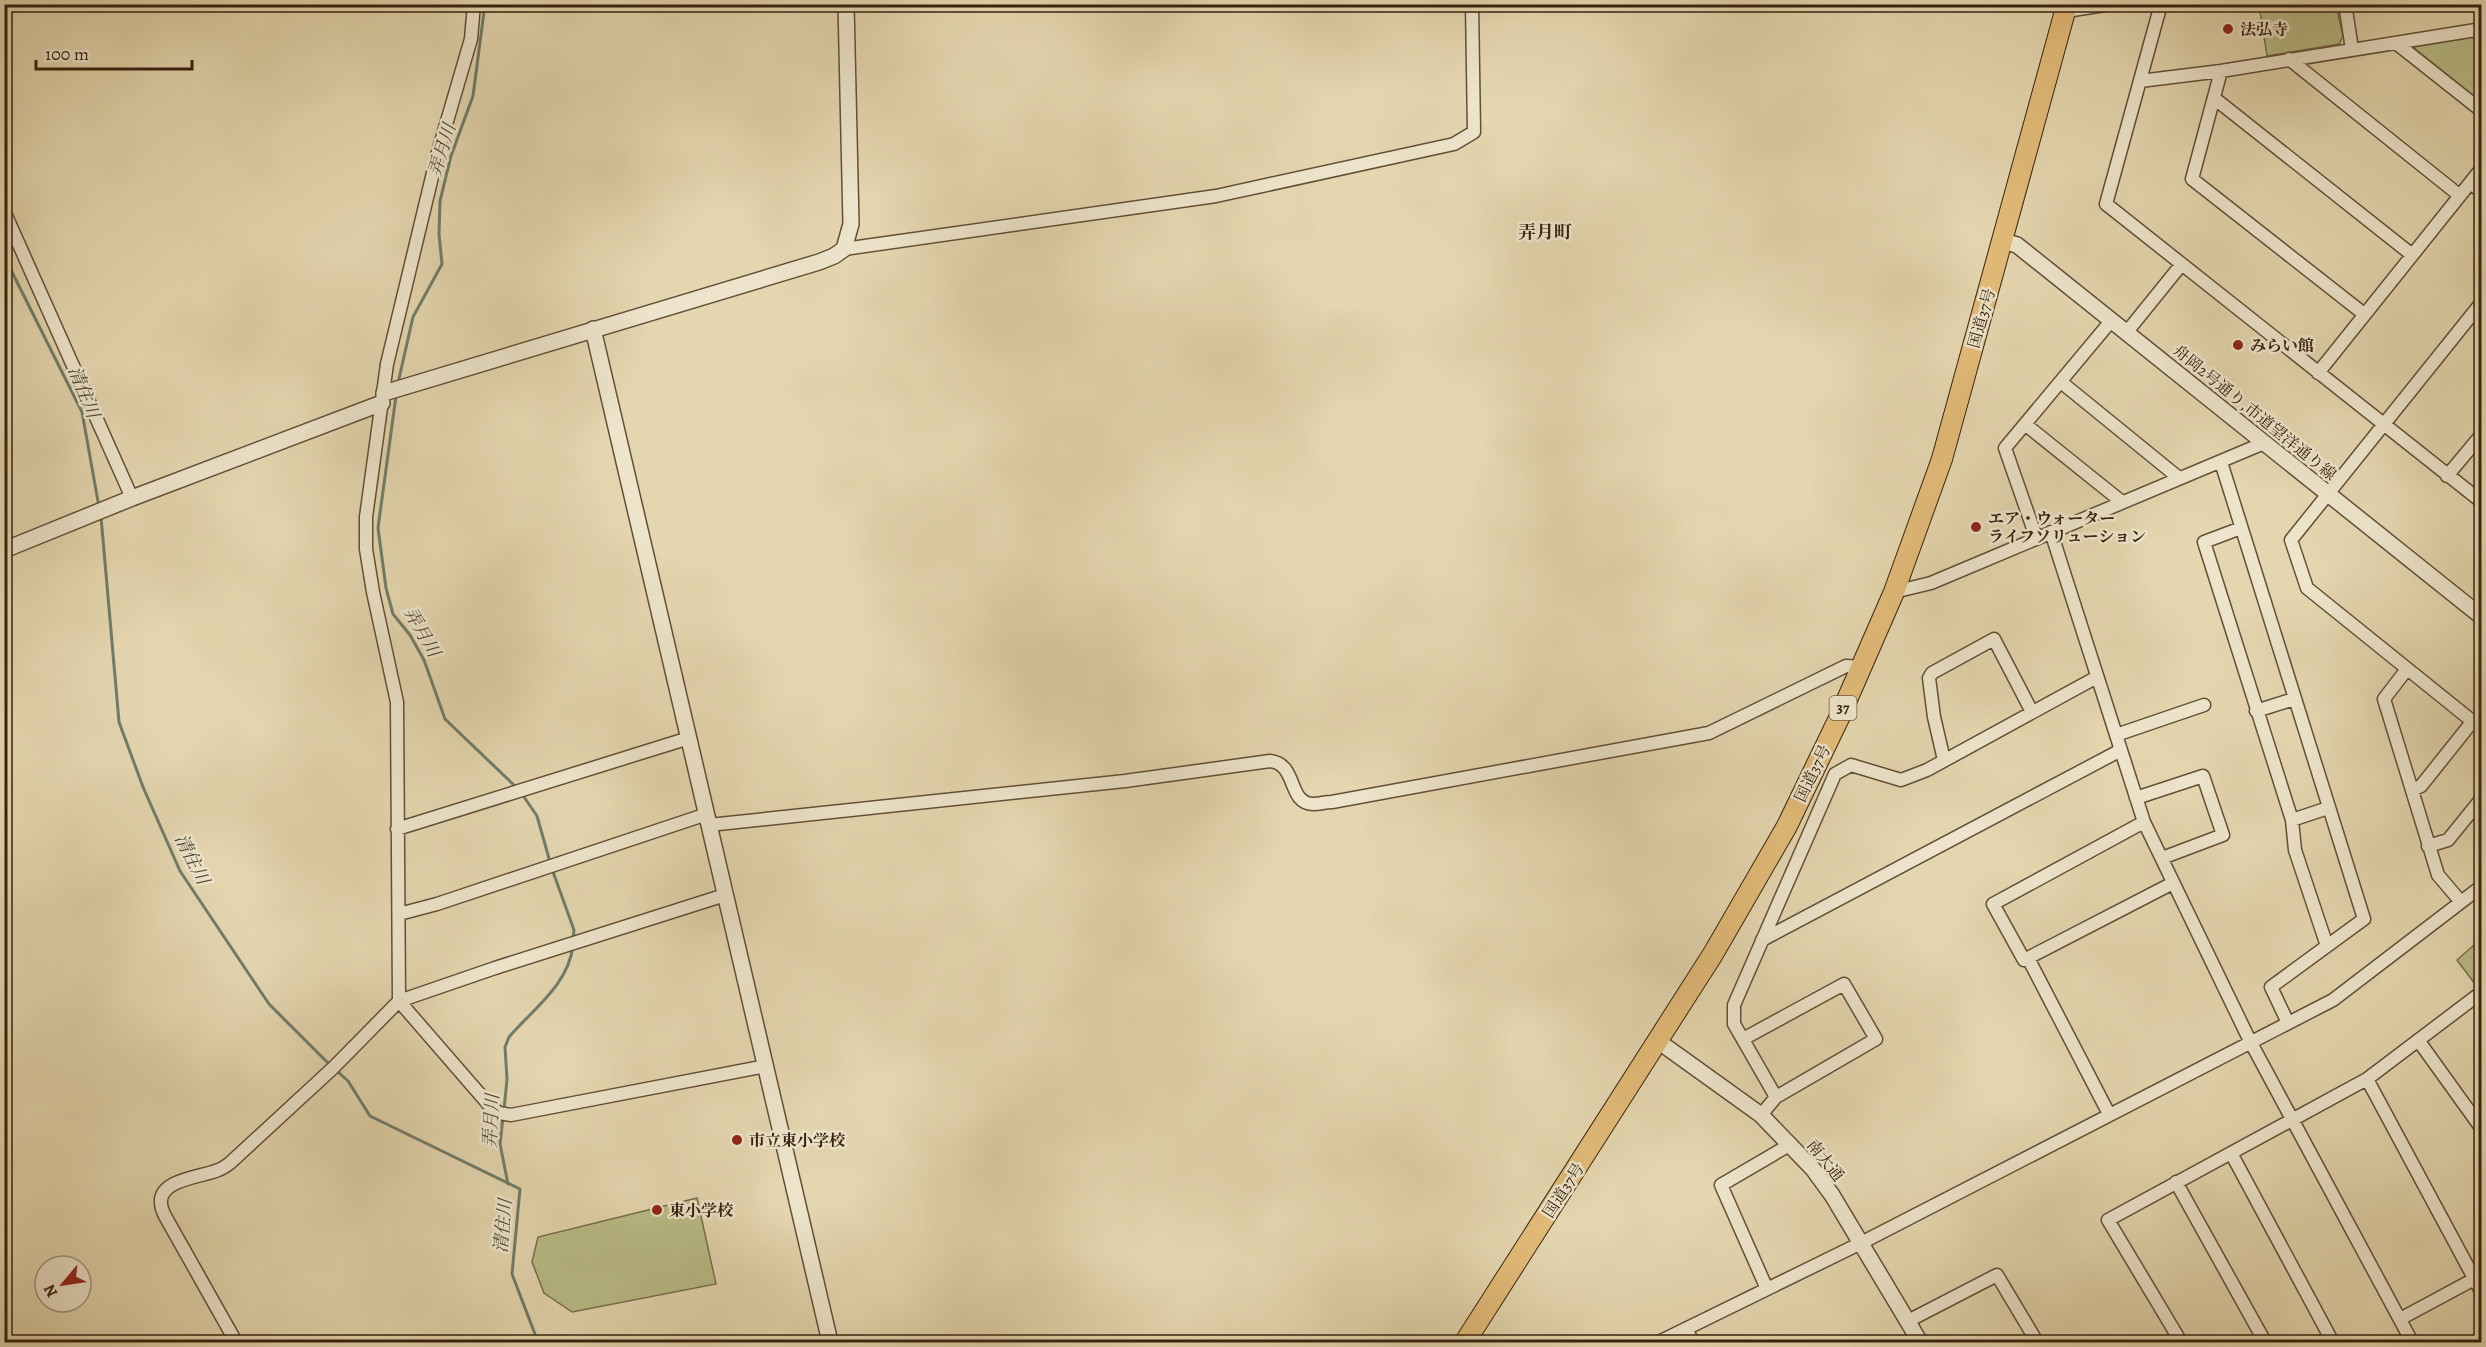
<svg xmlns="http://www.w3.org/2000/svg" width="2486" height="1347" font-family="Alegreya,'Noto Serif JP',serif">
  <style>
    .green { fill: #b9bc87; stroke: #786f4b; stroke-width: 1.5 }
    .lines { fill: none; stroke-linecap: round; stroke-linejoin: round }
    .stream { stroke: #707d6b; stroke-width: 3 }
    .minor-casing { stroke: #624f37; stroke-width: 15 }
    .tertiary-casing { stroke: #624f37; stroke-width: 18 }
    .trunk-casing { stroke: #37220f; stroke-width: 22 }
    .minor { stroke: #ede4cb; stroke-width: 12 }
    .tertiary { stroke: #ede4cb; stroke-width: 15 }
    .trunk { stroke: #e2bb78; stroke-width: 20 }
    .poi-dot { fill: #8f2418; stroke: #ede4cb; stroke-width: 2 }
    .labels { text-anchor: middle; stroke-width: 5; stroke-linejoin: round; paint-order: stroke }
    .shield { fill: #ede4cb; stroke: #6e5c47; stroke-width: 1.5 }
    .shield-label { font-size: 15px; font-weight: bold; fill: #37220f }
    .poi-label { font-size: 16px; font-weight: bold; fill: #37220f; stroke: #ede4cb; text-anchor: start }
    .street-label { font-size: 16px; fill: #37220f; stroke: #ede4cb }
    .water-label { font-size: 18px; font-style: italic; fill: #4f4835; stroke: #ede4cb }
    .neighbourhood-label { font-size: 18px; font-weight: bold; fill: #37220f; stroke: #ede4cb }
  </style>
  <rect width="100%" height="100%" fill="#e4d6af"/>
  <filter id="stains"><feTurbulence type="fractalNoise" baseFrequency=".00333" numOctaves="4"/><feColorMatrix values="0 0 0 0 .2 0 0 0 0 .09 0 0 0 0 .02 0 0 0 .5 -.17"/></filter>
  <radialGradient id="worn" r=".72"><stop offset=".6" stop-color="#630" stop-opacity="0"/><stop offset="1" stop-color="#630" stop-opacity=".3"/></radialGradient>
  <path class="green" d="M2259 5H2336L2343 36 2339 44 2267 56Z
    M2481 34V102L2414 48 2416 45Z
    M2481 939V992L2457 960Z
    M697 1198 716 1284 572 1312 544 1293 532 1262 538 1237Z"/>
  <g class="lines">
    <path class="stream" d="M4 256 82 412 99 507
      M398 383 413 317 442 264 439 234 440 201 451 156 473 96 485 4
      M396 396 378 528 386 588 393 614 410 635 424 660 445 719 516 787
      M101 517 119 722 143 787 180 871 269 1004 331 1066
      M522 794 537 816 550 862
      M552 869 574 930 573 939
      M336 1070 348 1081 370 1116 520 1189 512 1274 538 1342
      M504 1110 507 1079 505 1047 509 1037C533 1009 568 985 573 946
      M503 1117 500 1144 508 1184"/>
    <defs>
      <path id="minor" d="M474 4 471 39 438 152 387 364 366 517V549L373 592 397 702 399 1001 490 1106 499 1113 511 1115 766 1066
        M2161 4 2106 204 2482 502
        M2345 4 2352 49
        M2066 11 2111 4
        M2396 43 2482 111
        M2289 59 2459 195
        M2221 71 2192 179 2364 314
        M2140 81 2221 71 2482 29
        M2214 98 2411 254
        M2470 183 2482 192
        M4 211 132 498
        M844 249 1216 196 1454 144 1474 132 1472 4
        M2482 302 2291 540 2307 588 2482 729
        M2126 333 2181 265
        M2318 373 2482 168
        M2061 382 2179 478
        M2026 425 2122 502
        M2221 462 2364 919 2271 987 2288 1023
        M2447 476 2482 434
        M2241 528 2204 542 2292 820 2295 850 2327 946
        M2051 532 2144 822 2250 1041 2412 1342
        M2036 537 2005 448 2111 321
        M1894 592 1931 583 2264 443
        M2407 669 2384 699 2438 875 2461 902
        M2256 711 2294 699
        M2116 735 2204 705
        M1944 760 1934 717 1929 678 1932 673 1994 639 2032 712
        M2412 790 2421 786 2472 722
        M2136 798 2203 776 2223 835 2162 858
        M2292 820 2328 808
        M2144 822 1993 904 2024 960 2173 883
        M709 825 1125 781 1270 761C1298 764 1287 803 1313 804 1319 804 1326 802 1332 802L1709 733 1846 666 1861 667
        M397 829 689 738
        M2428 846 2448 840 2482 798
        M399 914 437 904 707 814
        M1762 940 2121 750
        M2028 958 2109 1114
        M1743 1039 1844 984 1876 1039 1776 1097
        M2418 1040 2482 1129
        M2367 1079 2482 1293
        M1761 1115 1776 1097 1734 1024V1005L1835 774 1851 765 1901 780 1927 770 2097 677
        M2231 1153 2330 1337 2319 1342
        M2176 1182 2265 1342
        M1767 1289 1721 1185 1791 1144
        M2400 1319 2480 1276
        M1908 1321 1997 1275 2037 1342
        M1686 1329 1693 1342
        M236 1342 165 1216C163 1212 161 1207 161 1203 159 1179 203 1177 218 1170 222 1169 226 1166 230 1163L333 1068 399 1001 495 968 725 895
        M1659 1342 1861 1243 2333 1000 2482 886
        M2181 1342 2108 1220 2367 1079 2478 995 2482 998"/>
      <path id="tertiary" d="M2003 241 2017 245 2482 617
        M593 329 830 1342
        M384 393 819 262 834 256 844 249 851 224 846 4
        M4 550 132 498 382 403
        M1658 1041 1761 1115 1813 1169 1832 1195 1920 1342"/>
      <path id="trunk" d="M1465 1342 1713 954 1787 826 1839 718 1894 592 1942 459 2067 4"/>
    </defs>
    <use href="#minor" class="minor-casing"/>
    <use href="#tertiary" class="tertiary-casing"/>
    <use href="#trunk" class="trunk-casing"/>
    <use href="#minor" class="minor"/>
    <use href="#tertiary" class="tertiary"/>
    <use href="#trunk" class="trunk"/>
  </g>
  <g class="poi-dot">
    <circle cx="2228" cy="29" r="6"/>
    <circle cx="2238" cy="345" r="6"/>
    <circle cx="1976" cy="527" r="6"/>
    <circle cx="737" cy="1140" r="6"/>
    <circle cx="657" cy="1210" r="6"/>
  </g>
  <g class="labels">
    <rect class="shield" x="1829.5" y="696" width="27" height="24" rx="4.5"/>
    <g class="shield-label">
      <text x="1843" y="713">37</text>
    </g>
    <g class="poi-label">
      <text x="2240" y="35">法弘寺</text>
      <text x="2250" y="351">みらい館</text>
      <text x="1988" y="524">エア・ウォーター<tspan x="1988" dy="18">ライフソリューション</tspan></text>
      <text x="749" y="1146">市立東小学校</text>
      <text x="669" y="1216">東小学校</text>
    </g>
    <g class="street-label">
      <text transform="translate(1981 318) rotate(-74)" y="6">国道37号</text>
      <text transform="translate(2255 412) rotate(39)" y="6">舟岡2号通り,市道望洋通り線</text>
      <text transform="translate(1812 773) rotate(-64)" y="6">国道37号</text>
      <text transform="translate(1826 1160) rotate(51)" y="6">南大通</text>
      <text transform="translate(1563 1190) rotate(-57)" y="6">国道37号</text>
    </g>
    <g class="water-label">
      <text transform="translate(442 150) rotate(-73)" y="6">弄月川</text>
      <text transform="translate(84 392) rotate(68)" y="6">清住川</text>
      <text transform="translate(422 632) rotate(60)" y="6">弄月川</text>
      <text transform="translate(192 859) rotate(63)" y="6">清住川</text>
      <text transform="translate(491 1121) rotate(-87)" y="6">弄月川</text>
      <text transform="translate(503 1226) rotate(-85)" y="6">清住川</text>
    </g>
    <g class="neighbourhood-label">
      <text x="1545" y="238">弄月町</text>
    </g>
  </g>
  <rect width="2486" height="1347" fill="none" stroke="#e4d6af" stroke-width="24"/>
  <rect x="6" y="6" width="2474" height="1335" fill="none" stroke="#37220f" stroke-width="3"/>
  <rect x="12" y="12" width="2462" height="1323" fill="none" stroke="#37220f" stroke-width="1.5"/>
  <g transform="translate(63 1284) rotate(241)"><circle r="28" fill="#ede4cb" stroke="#a49680" stroke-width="1.5"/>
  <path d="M0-4.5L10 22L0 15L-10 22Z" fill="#8f2418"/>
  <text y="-9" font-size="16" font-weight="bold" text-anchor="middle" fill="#37220f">N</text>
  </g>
  <path d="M36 60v9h156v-9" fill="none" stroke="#37220f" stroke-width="3"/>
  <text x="45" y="60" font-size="18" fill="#37220f" stroke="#ede4cb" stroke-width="4.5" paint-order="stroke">100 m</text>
  <rect width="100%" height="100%" filter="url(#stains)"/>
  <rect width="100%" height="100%" fill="url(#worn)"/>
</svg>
